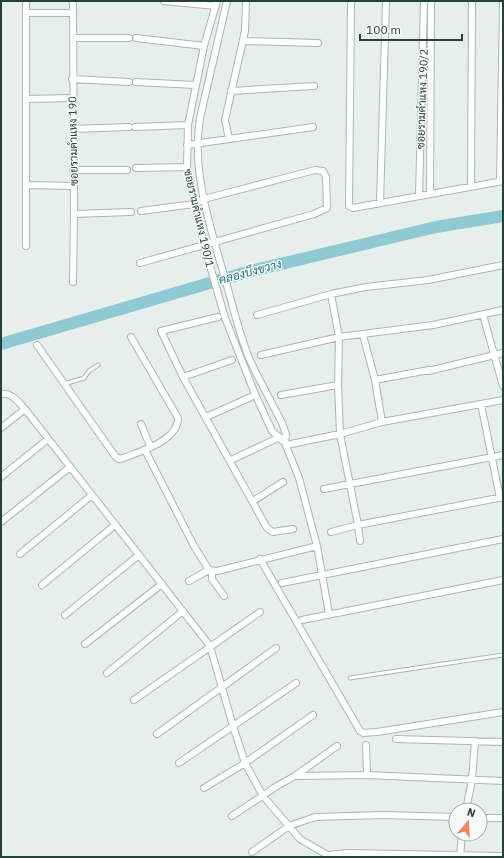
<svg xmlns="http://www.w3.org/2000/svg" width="504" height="858" font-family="'IBM Plex Sans',Sarabun,sans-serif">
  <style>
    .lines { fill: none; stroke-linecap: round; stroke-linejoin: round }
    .river { stroke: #8ec9d4; stroke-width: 12 }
    .service-casing { stroke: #a8b8b2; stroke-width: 5 }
    .minor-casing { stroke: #a8b8b2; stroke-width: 8 }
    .service { stroke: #fff; stroke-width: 3 }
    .minor { stroke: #fff; stroke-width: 6 }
    .labels { text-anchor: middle; stroke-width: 3; stroke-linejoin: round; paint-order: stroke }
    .street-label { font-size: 11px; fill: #24423a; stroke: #f7fbf9 }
    .water-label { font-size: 12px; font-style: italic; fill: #1c6f80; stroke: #f7fbf9 }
  </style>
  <rect width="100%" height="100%" fill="#e6efeb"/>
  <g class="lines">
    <path class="river" d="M1 344 251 271 436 227 503 216"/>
    <defs>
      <path id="service" d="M64 384 84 378 89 371 98 365
        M350 678 503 655"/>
      <path id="minor" d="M164 1 216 6
        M217 1 204 46 188 125 187 167 204 245 225 318 255 394 272 431 285 443
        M227 1 200 118C191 173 211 229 226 282 233 307 239 333 249 358 259 380 271 401 282 423L286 434 285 443 299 478 317 546 329 614
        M351 1 349 206 353 208 503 181
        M26 13H73
        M74 38H129
        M136 38 204 46
        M243 41 318 43
        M72 79 129 82
        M136 82 195 85
        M231 91 314 86
        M26 99 72 98
        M135 127 188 125
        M73 129 129 127
        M229 139 225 120 245 31 246 1
        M187 145 313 127
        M136 168 187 167
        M73 170H127
        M500 181 503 1
        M26 185 74 186
        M471 186 472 1
        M430 194 431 1
        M419 196 424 1
        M380 203 386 1
        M74 214 131 212
        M26 246V1
        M140 263 314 214 327 208 326 177 323 171 315 170 204 199 194 204 141 211
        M73 282 74 214 73 1
        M331 294 339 337 338 385 340 434 358 525 331 532
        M257 315 331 294 366 287 428 280 503 265
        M483 315 503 386
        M218 317 161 331 183 377 267 528 273 532 293 529
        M363 335 375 380 382 422
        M37 345 115 456 119 459 123 458C141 451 178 441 178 418L131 337
        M261 355 339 337 433 325 503 310
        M428 371 503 353
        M183 377 232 360
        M375 380 429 370
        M1 394C12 392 18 402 25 409L210 646 233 726 179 763
        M281 395 338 385
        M481 404 500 498
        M206 417 251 397
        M141 424 150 446
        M1 428 25 409
        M286 445 340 434 382 422 503 400
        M145 450 194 546 209 570 217 571 317 546
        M231 460 280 437
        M1 477 48 439
        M324 489 503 455
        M253 501 283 482
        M1 522 70 467
        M360 541 358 525 503 497
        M20 554 92 495
        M260 559 360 731 363 733 377 732 503 712
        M212 571V579L224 596
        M189 581 209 570
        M282 583 503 539
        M42 585 115 525
        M65 615 139 555
        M302 620 503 580
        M85 644 162 584
        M107 673 183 611
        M296 683 233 726 245 763 263 796 300 839 331 857
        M134 700 260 612
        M157 734 276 648
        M396 739 503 742
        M366 745 367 775
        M295 776 337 746
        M204 788 245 763 313 715
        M466 810 472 780 475 741
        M232 816 277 786 295 776 367 775 503 781
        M480 818H503
        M252 852 289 826 315 817 384 815 456 817
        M328 855 347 853 503 856
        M460 857 462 834"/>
    </defs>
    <use href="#service" class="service-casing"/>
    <use href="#minor" class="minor-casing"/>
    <use href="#service" class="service"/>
    <use href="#minor" class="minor"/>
  </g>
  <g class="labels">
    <g class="street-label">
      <text transform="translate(422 99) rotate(-88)" y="4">ซอยรามคำแหง 190/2</text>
      <text transform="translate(73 141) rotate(-91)" y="4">ซอยรามคำแหง 190</text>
      <text transform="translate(199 218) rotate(77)" y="4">ซอยรามคำแหง 190/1</text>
    </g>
    <g class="water-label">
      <text transform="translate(250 272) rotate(-15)" y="4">คลองบึงขวาง</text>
    </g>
  </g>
  <rect width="504" height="858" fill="none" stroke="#24423a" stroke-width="4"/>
  <g transform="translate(468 822) rotate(19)"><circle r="19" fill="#f7fbf9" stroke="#a3b1ad"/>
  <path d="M0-3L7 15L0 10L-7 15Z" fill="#f4845f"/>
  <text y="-6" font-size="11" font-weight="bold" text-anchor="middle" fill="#24423a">N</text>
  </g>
  <path d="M360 34v6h102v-6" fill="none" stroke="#24423a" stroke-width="2"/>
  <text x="366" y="34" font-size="12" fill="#24423a" stroke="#f7fbf9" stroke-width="3" paint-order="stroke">100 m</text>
</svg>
